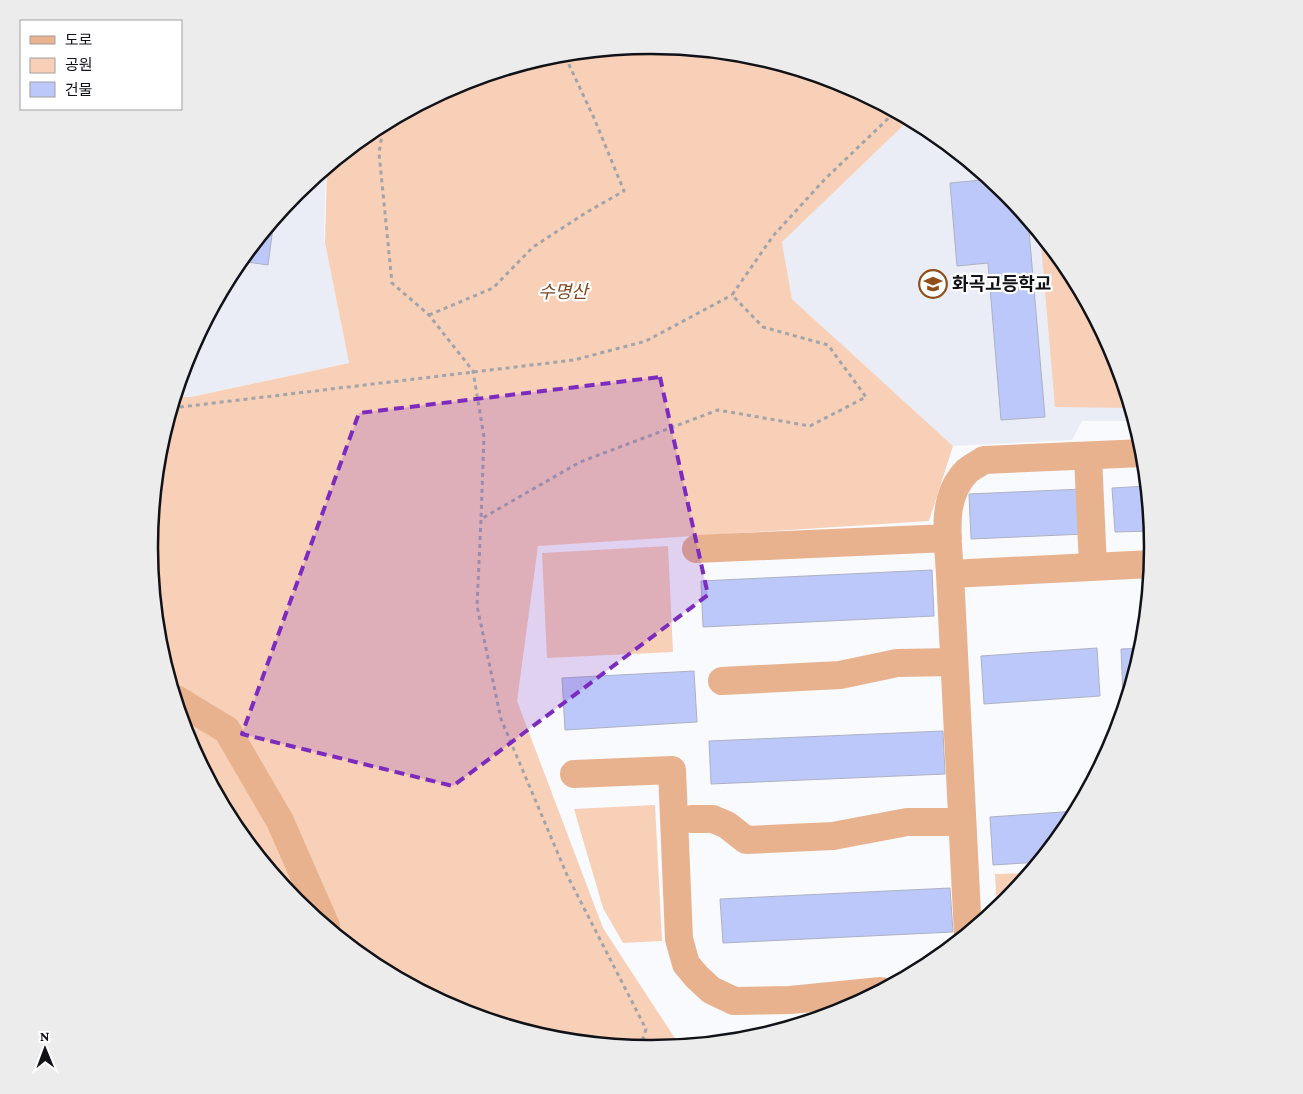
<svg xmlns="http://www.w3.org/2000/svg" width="1303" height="1094" font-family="'Crimson Pro','Noto Sans KR',serif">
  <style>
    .built { fill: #eaedf6 }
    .green { fill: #f7d0b7 }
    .building { fill: #bcc8f9; stroke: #adb1c2 }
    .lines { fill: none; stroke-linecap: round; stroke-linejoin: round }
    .path { stroke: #a3a4a9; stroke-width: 3; stroke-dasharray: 4 4; stroke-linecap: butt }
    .minor { stroke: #e8b28e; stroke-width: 28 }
    .marked { fill: #7b2cbf; fill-opacity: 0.2; stroke: #7b2cbf; stroke-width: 4; stroke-dasharray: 10 6; stroke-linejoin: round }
    .labels { text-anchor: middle; stroke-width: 4.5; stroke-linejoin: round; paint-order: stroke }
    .poi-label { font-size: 18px; font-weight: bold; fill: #111218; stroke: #fff; text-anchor: start }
    .park-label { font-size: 18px; font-style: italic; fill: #7c4721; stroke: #fff }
    .rim { fill: none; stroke: #111218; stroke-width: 2.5 }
  </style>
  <rect width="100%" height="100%" fill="#f9fafe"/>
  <path class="built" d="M910 119 931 130 1007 192 1069 268 1115 355 1135 421H1082L1072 440 953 446 792 299 782 242Z
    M326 168 324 238 349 363 191 397H175L188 355 234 268 297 192Z"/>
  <path class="green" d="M652 45 750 55 844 83 910 119 782 242 792 299 953 446 929 521 538 546 517 701 603 928 680 1046 651 1049 553 1039 459 1011 372 964 310 913 296 902 234 826 188 739 159 645 150 547 159 449 175 397H191L349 363 325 243 327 167 373 129 460 83 554 55Z
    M1040 233 1069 268 1115 355 1131 408 1055 407Z
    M668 546 673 652 547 658 542 553Z
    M655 805 662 941 623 943 603 908 574 809Z
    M1031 873 1006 902 997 910 995 874Z"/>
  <path class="building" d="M984 173 1007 192 1028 219 1045 417 1001 420 988 263 957 266 950 183 982 180Z
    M268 227 273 228 268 265 240 261Z
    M1147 486 1152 531 1115 532 1112 488Z
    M1083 489 1085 534 971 539 969 494Z
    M932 570 934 616 703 627 701 581Z
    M1097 648 1100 696 984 704 981 656Z
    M1143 648 1129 695H1123L1121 649Z
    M694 671 697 722 565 730 562 678Z
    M943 731 945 774 711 784 709 741Z
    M1077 811 1069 826 1040 862 993 865 990 817Z
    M950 888 953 932 723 943 720 899Z"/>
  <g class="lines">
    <path class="path" d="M384 123 379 153 392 283 429 315 473 371 484 437 481 519
      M429 315 493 288 533 247 587 212 624 191 594 118 564 54
      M172 408 574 360 646 341 732 295
      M640 1048 646 1029 567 875 501 719 477 606 481 519 580 462 718 410 810 426 866 397 828 345 763 327 732 295 773 236 825 179 896 111"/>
    <path class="minor" d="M1088 456 1093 567
      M696 549 948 538
      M950 574C948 539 940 498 967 471 972 467 978 464 984 460L1144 453
      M722 681 840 675 897 663 954 662
      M176 699 227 730 280 821 326 926
      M574 774 672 770 679 939 686 964 697 977 711 990 734 1001 790 1000 881 991
      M692 819H713L727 825 746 840 833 836 907 822H962
      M968 934 950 574 1152 564"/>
  </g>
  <path class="marked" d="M660 377 708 595 453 786 242 734 359 413Z"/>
  <defs>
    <symbol id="school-ring" viewBox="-11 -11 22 22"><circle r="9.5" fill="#fff" stroke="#8f4e1a" stroke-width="1.5"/><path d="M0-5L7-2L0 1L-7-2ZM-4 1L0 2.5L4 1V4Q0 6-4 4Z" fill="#8f4e1a"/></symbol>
  </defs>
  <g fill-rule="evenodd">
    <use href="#school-ring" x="917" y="268" width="32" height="32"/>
  </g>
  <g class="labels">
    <g class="poi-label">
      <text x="952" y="290">화곡고등학교</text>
    </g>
    <g class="park-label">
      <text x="563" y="298">수명산</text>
    </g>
  </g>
  <path d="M0 0H1303V1094H0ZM158 547a493 493 0 1 1 986 0a493 493 0 1 1-986 0Z" fill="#ececed" fill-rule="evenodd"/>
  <path class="rim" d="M158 547a493 493 0 1 1 986 0a493 493 0 1 1-986 0Z"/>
  <rect x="20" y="20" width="162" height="90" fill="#ffffff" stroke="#a0a0a3"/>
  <rect x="30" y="36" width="25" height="8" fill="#e8b28e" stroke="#a0a0a3"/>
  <text x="65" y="45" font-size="15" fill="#111218">도로</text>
  <rect x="30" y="58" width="25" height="15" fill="#f7d0b7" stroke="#a0a0a3"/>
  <text x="65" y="70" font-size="15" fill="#111218">공원</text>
  <rect x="30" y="82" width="25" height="15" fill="#bcc8f9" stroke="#a0a0a3"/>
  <text x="65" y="95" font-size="15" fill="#111218">건물</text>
  <g transform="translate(45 1049) rotate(359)" stroke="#ffffff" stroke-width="4" paint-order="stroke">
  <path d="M0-4L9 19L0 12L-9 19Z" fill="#111218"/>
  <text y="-8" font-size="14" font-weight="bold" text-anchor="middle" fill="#111218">N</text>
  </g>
</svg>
